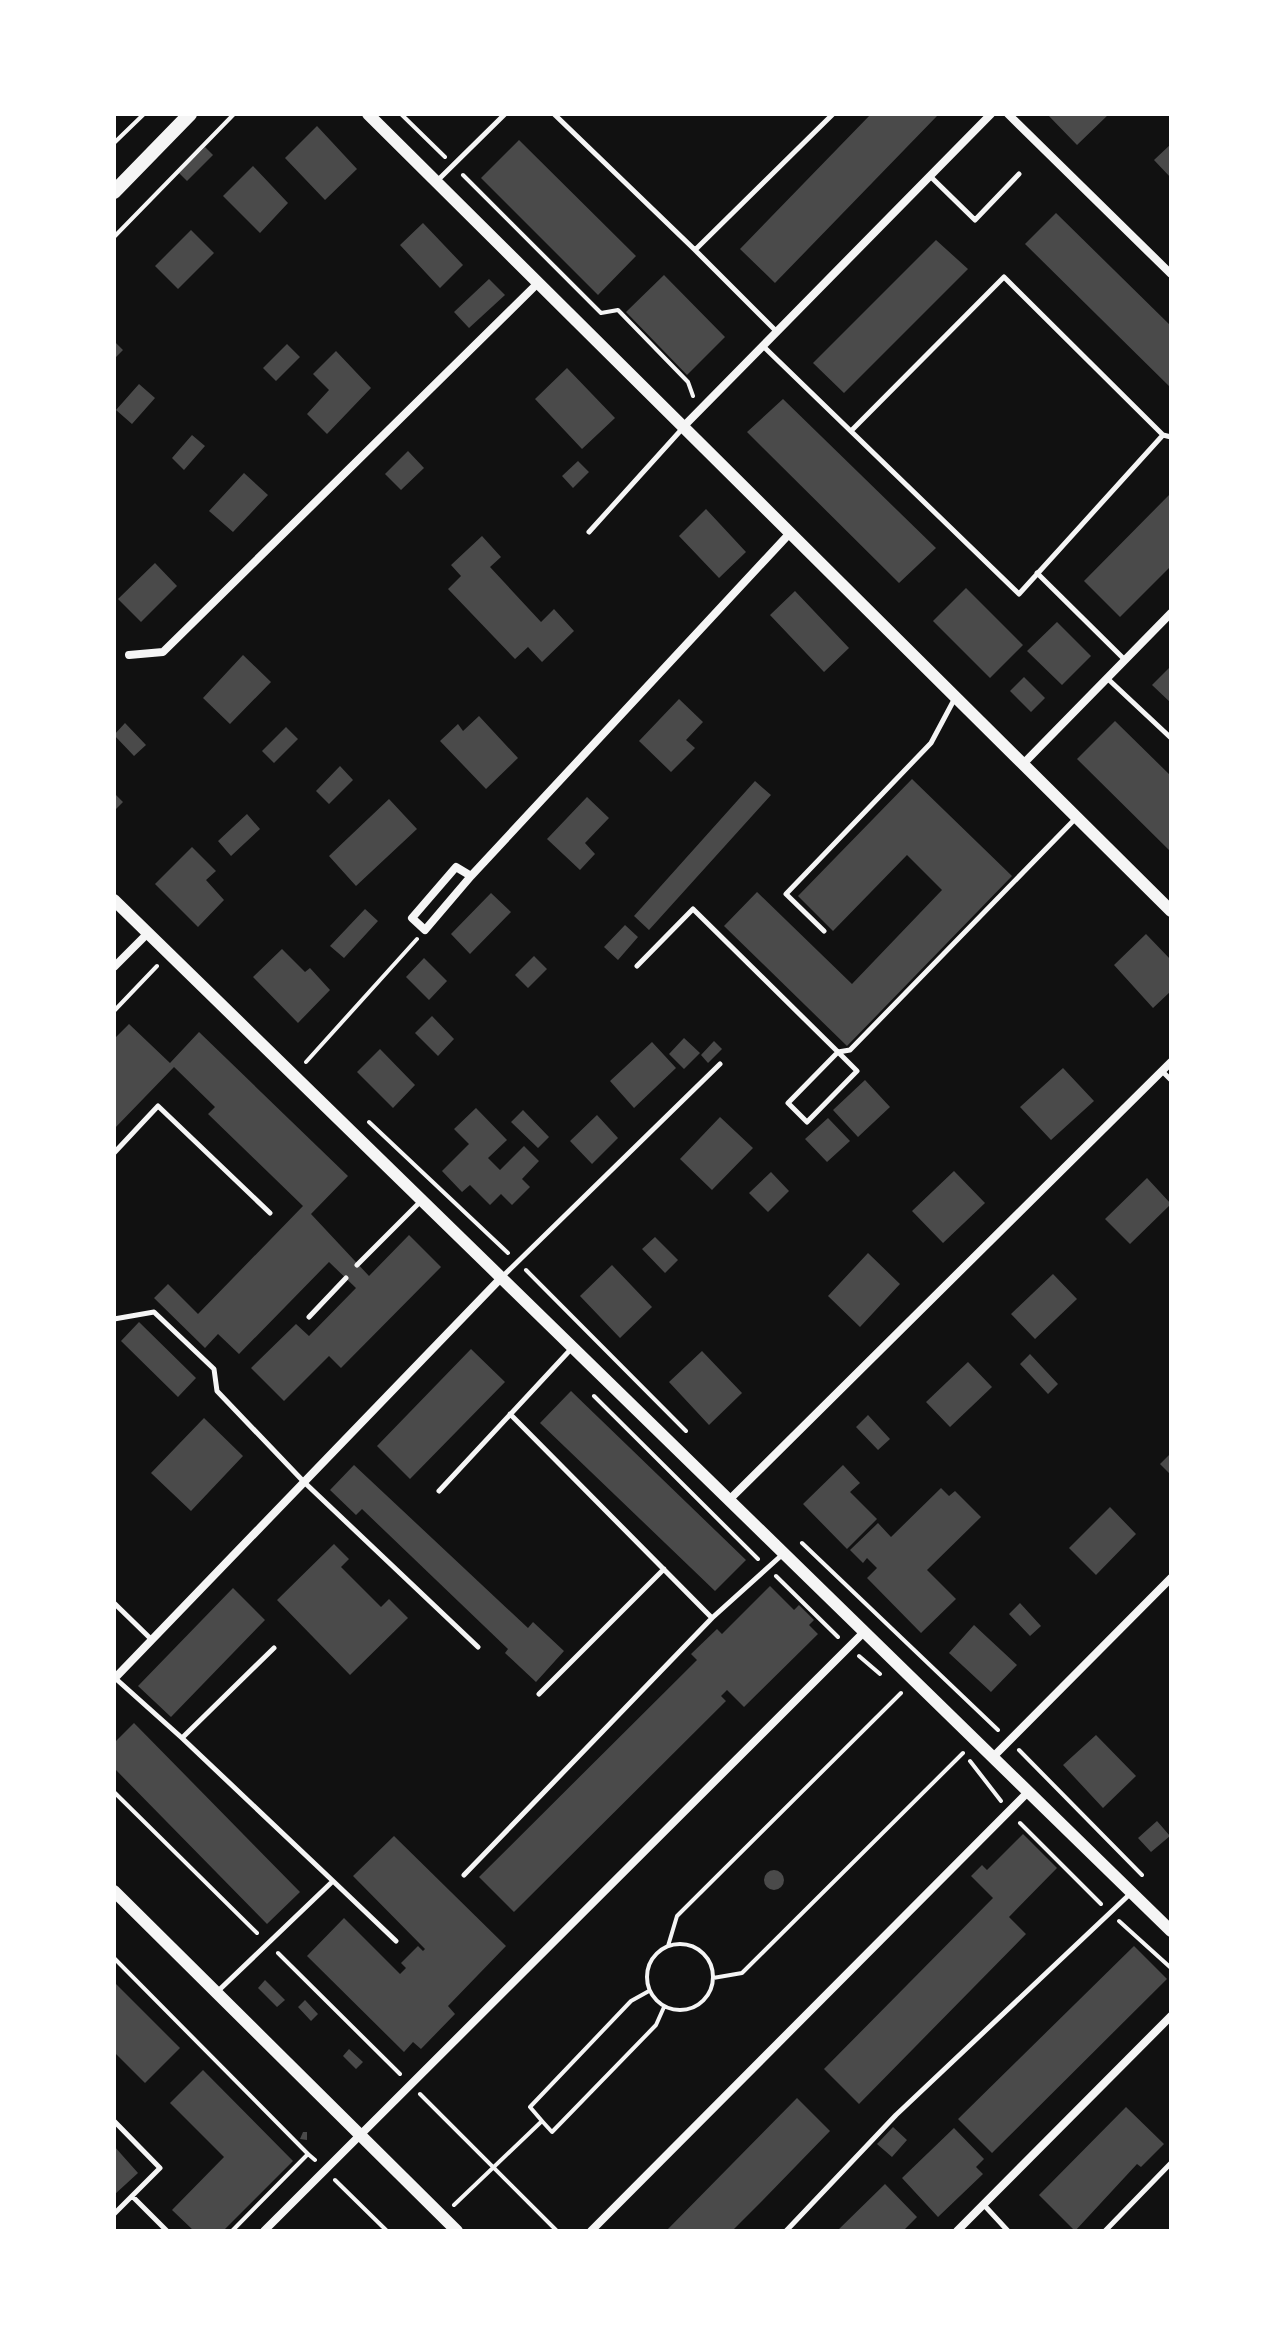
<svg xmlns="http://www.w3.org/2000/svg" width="1285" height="2345" font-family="Merriweather,serif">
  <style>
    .building { fill: #4a4a4a }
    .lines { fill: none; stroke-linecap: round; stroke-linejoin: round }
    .path { stroke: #f5f5f5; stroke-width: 4 }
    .service { stroke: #f5f5f5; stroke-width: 5 }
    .minor { stroke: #f5f5f5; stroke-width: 8 }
    .tertiary { stroke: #f5f5f5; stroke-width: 12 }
    .secondary { stroke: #f5f5f5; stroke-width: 14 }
  </style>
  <rect width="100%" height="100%" fill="#111"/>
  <path class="building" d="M871 114 937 116 775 283 740 249Z
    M1047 114H1109L1077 145Z
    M317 126 357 169 325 200 285 158Z
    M519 140 636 256 598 295 481 178Z
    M1171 144V178L1154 160Z
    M205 147 213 155 187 181 179 173Z
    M253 166 288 203 260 233 223 196Z
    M1056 213 1171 326V388L1025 244Z
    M423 223 463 265 440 288 400 245Z
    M191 230 214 253 178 289 155 266Z
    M936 240 968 269 844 393 813 363Z
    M664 275 725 337 687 375 626 312Z
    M489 279 505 295 469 328 454 312Z
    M114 341 123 350 114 359Z
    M287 344 300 357 276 381 263 368Z
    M336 351 371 388 327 434 307 414 329 390 313 374Z
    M567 368 615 418 582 449 535 399Z
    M139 384 155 398 132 424 116 410Z
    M783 399 936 548 899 583 747 432Z
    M192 435 205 446 184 470 172 458Z
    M408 451 424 468 401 490 385 474Z
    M578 461 589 472 573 488 562 476Z
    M244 473 268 495 233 532 209 511Z
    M1171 493V566L1120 617 1084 581Z
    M706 509 746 552 719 578 679 536Z
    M482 536 501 557 490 567 541 622 554 609 574 631 542 662 528 647 515 659 448 589 461 576 451 565Z
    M155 563 177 586 141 622 118 599Z
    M966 588 1023 645 990 678 933 621Z
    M795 591 849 648 824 672 770 615Z
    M1057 622 1091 656 1062 685 1027 651Z
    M243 655 271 682 230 724 203 698Z
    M1171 666V703L1152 685Z
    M1024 677 1045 698 1031 712 1010 691Z
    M679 699 703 722 686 740 695 748 671 772 639 741Z
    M479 716 518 758 486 789 440 741 458 724 463 731Z
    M1115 721 1171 776V852L1077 759Z
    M125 723 146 745 134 756 114 735Z
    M286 727 298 739 274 763 262 751Z
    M340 766 353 780 329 804 316 791Z
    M912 779 1012 876 847 1046 724 926 757 892 852 984 942 890 907 855 833 931 798 896Z
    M755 781 771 795 649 930 634 916Z
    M114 793 123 802 114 811Z
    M587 797 609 818 585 843 595 854 580 870 547 839Z
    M389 799 417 829 356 886 329 856Z
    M247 814 260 829 231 856 218 841Z
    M192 847 216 871 206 880 224 900 198 927 155 884Z
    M491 893 511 912 470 954 451 934Z
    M365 909 378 921 344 958 330 946Z
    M625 925 638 937 618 960 604 947Z
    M1146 934 1171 960V991L1153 1008 1114 965Z
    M282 949 305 972 310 968 330 990 298 1023 253 977Z
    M534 956 547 969 528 988 515 975Z
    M424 958 447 981 429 1000 406 977Z
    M432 1016 454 1039 438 1056 415 1033Z
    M129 1024 170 1063 199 1032 348 1176 311 1214 369 1276 409 1235 441 1267 341 1368 329 1356 284 1401 251 1368 296 1324 309 1336 356 1288 329 1262 239 1354 218 1334 205 1348 154 1298 168 1284 198 1314 303 1206 208 1114 215 1107 174 1067 114 1129V1039Z
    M684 1038 700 1053 684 1069 669 1054Z
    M714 1041 722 1049 708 1063 701 1055Z
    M652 1042 676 1068 634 1108 610 1081Z
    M380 1049 415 1085 393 1108 357 1072Z
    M1063 1068 1094 1101 1051 1140 1020 1107Z
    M865 1080 890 1107 858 1137 833 1110Z
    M476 1108 507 1140 488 1158 500 1170 524 1146 539 1161 522 1179 530 1187 512 1205 501 1194 490 1205 470 1185 462 1192 442 1171 469 1144 454 1129Z
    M523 1110 549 1137 538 1148 511 1122Z
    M597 1115 618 1138 592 1164 570 1141Z
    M720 1117 753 1148 712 1190 680 1159Z
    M828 1118 850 1141 827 1162 805 1139Z
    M954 1171 985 1203 943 1243 912 1211Z
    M771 1172 789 1191 768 1212 749 1193Z
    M1147 1178 1171 1204 1130 1244 1105 1219Z
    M655 1237 678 1260 665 1273 642 1249Z
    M868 1253 900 1284 860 1327 828 1296Z
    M612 1265 652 1307 620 1338 580 1296Z
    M1053 1274 1077 1299 1035 1339 1011 1314Z
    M139 1322 196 1378 178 1397 121 1341Z
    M471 1349 505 1382 410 1479 377 1446Z
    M702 1351 742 1393 709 1425 669 1382Z
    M1030 1354 1058 1384 1048 1394 1020 1364Z
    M968 1362 992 1387 950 1427 926 1402Z
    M571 1391 746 1560 715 1591 540 1423Z
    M868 1415 890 1439 878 1450 856 1427Z
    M204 1418 243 1456 191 1511 151 1473Z
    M1171 1453V1475L1160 1464Z
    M354 1465 528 1628 533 1622 564 1651 536 1682 505 1653 508 1649 362 1509 356 1515 330 1490Z
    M843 1465 860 1483 850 1492 877 1519 847 1549 803 1504Z
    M941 1488 949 1496 955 1491 981 1517 927 1570 956 1599 921 1633 867 1578 877 1568 867 1558 863 1563 850 1550 878 1523 891 1537Z
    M1110 1507 1136 1534 1096 1575 1069 1548Z
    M334 1544 349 1559 341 1567 381 1607 389 1599 408 1618 350 1675 277 1600Z
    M770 1586 794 1610 799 1605 814 1620 809 1625 818 1634 744 1707 727 1690 721 1696 726 1701 514 1912 479 1877 697 1660 691 1654 717 1629 722 1634Z
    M233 1588 265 1620 171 1717 138 1686Z
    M1020 1603 1041 1626 1030 1636 1009 1614Z
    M974 1625 1017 1665 991 1692 949 1653Z
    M134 1723 300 1892 267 1924 114 1768V1743Z
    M1096 1735 1136 1776 1103 1808 1063 1765Z
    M1157 1821 1170 1836 1151 1852 1138 1838Z
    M1023 1834 1057 1868 1009 1917 1026 1934 859 2104 824 2069 993 1898 971 1876 982 1865 987 1870Z
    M394 1836 506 1946 448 2006 455 2014 421 2049 413 2042 404 2052 307 1956 344 1918 400 1974 406 1968 401 1963 418 1946 423 1951 425 1949 353 1876Z
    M764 1880a10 10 0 1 1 20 0a10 10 0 1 1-20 0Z
    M1134 1946 1167 1979 992 2153 958 2119Z
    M265 1980 285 2000 277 2007 258 1988Z
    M114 1982 180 2048 145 2083 114 2052Z
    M305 2000 318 2014 311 2021 298 2007Z
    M349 2049 363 2062 356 2069 343 2056Z
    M203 2070 293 2161 223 2231H194L172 2210 224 2157 170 2103Z
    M797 2098 830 2131 762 2201 732 2231H666Z
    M1126 2107 1164 2144 1141 2167 1137 2164 1075 2231 1039 2195Z
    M893 2127 907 2140 892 2157 877 2144Z
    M954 2128 984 2159 976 2167 983 2174 938 2217 902 2178Z
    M303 2132H307V2140L300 2139Z
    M114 2146 138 2173 114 2195Z
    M885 2184 917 2217 903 2231H837Z"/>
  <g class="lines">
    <path class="path" d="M401 114 445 157
      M114 143 144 114
      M463 175 601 313 618 310 688 382 693 396
      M114 237 234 114
      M114 1011 157 966
      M306 1062 417 939
      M369 1122 508 1253
      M526 1270 686 1431
      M594 1396 758 1559
      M802 1543 998 1730
      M776 1576 838 1637
      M859 1656 880 1674
      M1019 1750 1142 1875
      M970 1761 1001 1801
      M114 1792 257 1933
      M1020 1823 1101 1904
      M1119 1921 1171 1968
      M647 1977a33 33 0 1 1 66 0a33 33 0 1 1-66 0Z
      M668 1946 677 1916 901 1693
      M278 1953 400 2074
      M114 1958 308 2154
      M713 1978 742 1973 963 1753
      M420 2094 557 2231
      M542 2121 552 2132 656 2025 664 2007
      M335 2180 387 2231
      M454 2205 542 2121 530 2107 631 2001 649 1991
      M232 2231 308 2154 315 2160"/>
    <path class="service" d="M554 114 695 250
      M930 176 975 220 1019 174
      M437 181 505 114
      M777 332 695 250 833 114
      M763 346 1019 594 1163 435
      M851 431 1004 277 1163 435 1171 437
      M589 532 682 429
      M1037 573 1125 660
      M1108 679 1171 738
      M824 931 786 894 931 743 955 698
      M637 966 693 909 838 1052 857 1071 807 1122 788 1103 838 1052 850 1050 1076 818
      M1162 1071 1171 1080
      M114 1153 158 1106 270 1213
      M357 1265 421 1201
      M502 1277 720 1064
      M309 1317 346 1278
      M114 1319 154 1312 214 1369 217 1391 304 1482 478 1647
      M510 1414 712 1618
      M439 1491 572 1348
      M114 1603 152 1640
      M115 1678 182 1738
      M539 1694 664 1569
      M464 1875 712 1618 783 1554
      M333 1881 396 1941
      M217 1992 333 1881 182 1738 274 1648
      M114 2121 160 2168 114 2214
      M132 2196 167 2231
      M984 2205 1008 2231
      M786 2231 896 2115 1131 1893
      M1105 2231 1171 2163"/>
    <path class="minor" d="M1008 114 1171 274
      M683 427 991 114
      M129 655 163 652 538 283
      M1023 764 1171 613
      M471 876 456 867 412 918 425 930 471 876 790 533
      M114 967 148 933
      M729 1500 1171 1062
      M114 1679 501 1278
      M993 1757 1171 1578
      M264 2231 864 1632
      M591 2231 1028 1792
      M957 2231 1171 2016"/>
    <path class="tertiary" d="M368 114 1171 911
      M114 900 1171 1931
      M114 1891 457 2231"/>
    <path class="secondary" d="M114 192 190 114"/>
  </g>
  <rect width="1285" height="2345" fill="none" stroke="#ffffff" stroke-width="232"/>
</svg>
